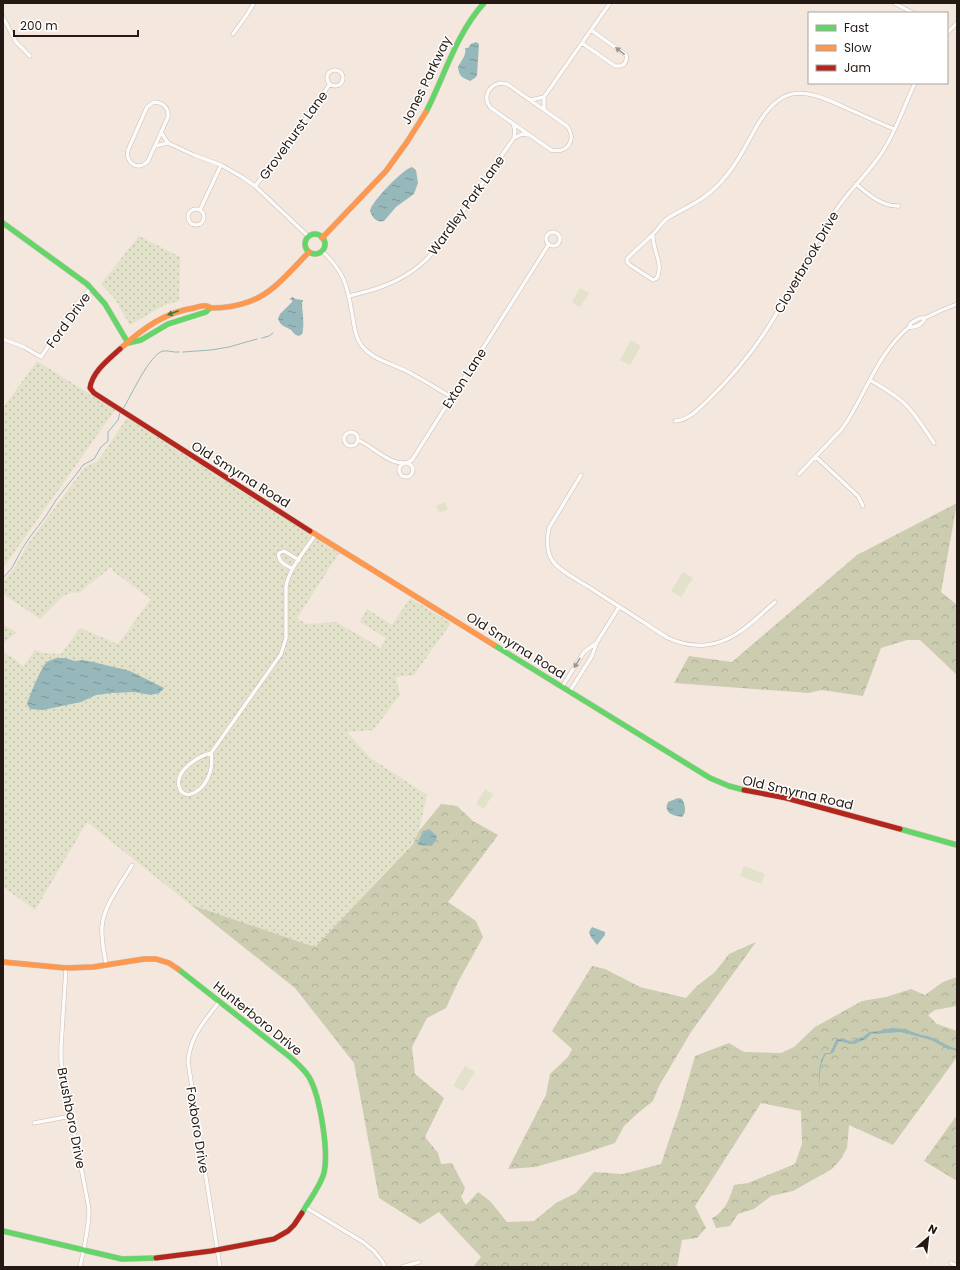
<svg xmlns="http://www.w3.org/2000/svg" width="960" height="1270" font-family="Poppins,sans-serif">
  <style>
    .grass { fill: url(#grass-dots) }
    .forest { fill: url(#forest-crowns) }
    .pitch { fill: #e2e1ca }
    .water { fill: url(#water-ripples) }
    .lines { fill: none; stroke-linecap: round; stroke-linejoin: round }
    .stream { stroke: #97b8ba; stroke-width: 1 }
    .street-casing { stroke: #c8bdb5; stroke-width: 4.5 }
    .fast-casing { stroke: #c8bdb5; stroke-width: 6 }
    .slow-casing { stroke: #c8bdb5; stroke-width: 6 }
    .jam-casing { stroke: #c8bdb5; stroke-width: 6 }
    .street { stroke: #fdfbfa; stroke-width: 3.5 }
    .fast { stroke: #63d668; stroke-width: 5 }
    .slow { stroke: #ff974d; stroke-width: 5 }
    .jam { stroke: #b3261e; stroke-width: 5 }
    .oneway { fill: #9b9692 }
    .oneway2 { fill: #44783e }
    .labels { text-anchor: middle; stroke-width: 3; stroke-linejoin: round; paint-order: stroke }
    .street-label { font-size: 13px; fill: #241a13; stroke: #fff }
  </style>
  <defs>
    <pattern id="grass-dots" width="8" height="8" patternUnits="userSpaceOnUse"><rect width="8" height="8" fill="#e2e1ca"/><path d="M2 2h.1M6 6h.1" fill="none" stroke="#c2c0ad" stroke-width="1.8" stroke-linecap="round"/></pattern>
    <pattern id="forest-crowns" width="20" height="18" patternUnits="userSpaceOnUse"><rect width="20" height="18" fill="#ccccb1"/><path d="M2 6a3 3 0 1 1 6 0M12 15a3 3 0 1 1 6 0" fill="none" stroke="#afaf97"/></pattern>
    <pattern id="water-ripples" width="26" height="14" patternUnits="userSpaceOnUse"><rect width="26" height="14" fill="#97b8ba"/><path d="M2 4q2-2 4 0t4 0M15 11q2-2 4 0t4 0" fill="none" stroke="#7b9596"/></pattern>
  </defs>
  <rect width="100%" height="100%" fill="#f4e7de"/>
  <path class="grass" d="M139 236 180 257 179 301 164 305 130 325 115 299 101 284Z
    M37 361 115 410 3 568V408Z
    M127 418 339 553 297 618 306 624 336 622 381 648 386 638 360 622 367 609 392 625 410 598 451 623 414 675 396 677 400 695 373 730 347 732 369 757 427 795 419 831 413 843 315 947 191 905 87 822 35 910 3 887V653L12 657 23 666 35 650 43 653 61 654 80 628 118 644 151 599 114 572 111 567 80 592 74 593 72 592 63 596 40 619 3 594V582L14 569 28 544 85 467 98 461Z
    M3 624 17 633 3 643Z"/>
  <path class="forest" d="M957 503 941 592 957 605V675L920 640H907L881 648 863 696 821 690 809 693 674 683 689 656 732 662 857 555Z
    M441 804 457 806 473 821 498 835 448 902 476 921 483 937 458 982 446 1008 427 1018 412 1047 415 1074 444 1098 425 1137 438 1153 441 1164 452 1163 465 1188 461 1197 466 1205 478 1192 490 1201 507 1222 534 1221 556 1203 576 1193 594 1172 623 1174 661 1164 681 1105 695 1056 729 1043 744 1052 781 1053 794 1047 815 1027 862 1001 886 997 911 989 925 995 943 982 957 977V1006L935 1010 928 1015 937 1024 957 1031V1057L893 1145 849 1125 847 1148 841 1159 832 1169 793 1191 771 1196 754 1209 738 1214 730 1226 716 1228 712 1218C726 1211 729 1199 734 1185L748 1183 795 1164 802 1144 801 1111 761 1103 695 1206 706 1228 697 1238 682 1240 677 1267H473L481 1257 439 1212 420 1224 379 1198 354 1063 295 988 191 905 315 947 413 844 419 831Z
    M756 942 691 1032 659 1086 653 1101 638 1113 624 1126 615 1143 585 1153 535 1167 508 1169 546 1095 550 1074 568 1057 572 1049 552 1031 592 966 605 969 640 987 686 998 697 986 715 972 729 954Z
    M957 1115V1181L924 1161Z"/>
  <path class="pitch" d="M580 288 589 293 580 307 572 302Z
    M631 340 641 346 630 365 620 360Z
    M445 502 448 509 440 513 436 506Z
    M683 572 693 578 681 597 671 591Z
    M485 789 493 794 484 809 476 804Z
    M744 866 765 874 761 884 740 876Z
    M465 1066 475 1072 463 1091 453 1086Z"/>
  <path class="water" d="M476 42 479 44 477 75 475 78 470 81C462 77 459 77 458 67 461 61 467 55 465 48H468L471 44Z
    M412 167 416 170 418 183 414 194 396 207 384 221C376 223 372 217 370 211 371 202 403 169 412 167Z
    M293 297 295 299 303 300V302H302C302 312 305 324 302 334L299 336C294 335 294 333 291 330 284 325 282 328 278 319L280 314 292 302V300L289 299Z
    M57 658H65L75 661 83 660 93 662 130 671 164 688 159 693 151 695 134 692 112 693 96 695 81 702 43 710 30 709 27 704C30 695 41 667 47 662 50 660 54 659 57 658Z
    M678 798 682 799C685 804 687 812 682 817 673 816 663 813 668 802Z
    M429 829 437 836 435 842 431 846 418 845C419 838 422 832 429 829Z
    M592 927 605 932V935L597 945 591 937 589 932Z
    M892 1028 905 1029 921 1035 928 1036 935 1039 951 1047 957 1049V1051L946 1048 931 1040 901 1032 871 1034 866 1039 854 1044H850L839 1041 833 1053 830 1054H826C819 1064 820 1078 819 1090 819 1078 818 1062 825 1053H830L831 1051 836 1040 842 1038 852 1042 856 1039 863 1037 869 1032 879 1031Z"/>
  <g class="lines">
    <path class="stream" d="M262 338 269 336 273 333
      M183 352 211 350 229 347 257 339
      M123 409C131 396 149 355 163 351 168 350 174 353 179 352
      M3 578 12 568 22 549 30 537 46 516 56 500 78 472 83 465 94 459 101 447 108 441V432L118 420 120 413"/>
    <defs>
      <path id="street" d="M894 3 913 13
        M3 17 16 42 30 56
        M947 33 957 23
        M233 34 246 16 254 3
        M582 43 615 66H621C626 64 627 60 626 55L591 30
        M327 78a8 8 0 1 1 16 0a8 8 0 1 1-16 0Z
        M500 83 507 84 567 126C577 139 568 154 551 150L491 108C483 99 487 86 500 83Z
        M531 100 544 97
        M154 102C163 102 169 108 168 117L148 161C138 172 125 163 128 150L147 107Z
        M544 109V97L610 3
        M513 124 515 130 514 138
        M161 132 168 143 194 155 221 165 242 177 255 186 309 237
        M155 146 168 143
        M856 184C868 194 882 207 899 206
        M255 186 287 148 307 116 330 84
        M188 217a8 8 0 1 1 16 0a8 8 0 1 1-16 0Z
        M200 210 221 165
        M546 239a7 7 0 1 1 14 0a7 7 0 1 1-14 0Z
        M653 235C652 250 664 263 657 278L653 280 630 265 627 262V259C634 251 643 244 651 236 657 231 661 223 668 218 686 207 703 201 718 185 736 167 746 145 758 124 783 83 805 89 844 107 860 114 877 122 894 129
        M322 251C344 272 347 284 352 313 354 323 354 334 360 343 370 360 395 364 412 374 425 381 438 389 451 397
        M349 296C375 290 398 283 419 266 436 252 448 232 461 214 479 189 496 163 514 138L522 134 528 135
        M925 318C923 324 916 328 909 327L911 323 920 318H925L942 310 957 304
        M3 339 24 347 41 357 76 305 91 288
        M870 380C883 388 896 395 906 405 917 416 925 430 934 443
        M675 421C689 420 697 410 707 401 732 377 754 351 772 321 794 286 811 248 834 213 847 192 867 175 881 154 895 134 904 106 915 83
        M344 439a7 7 0 1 1 14 0a7 7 0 1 1-14 0Z
        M358 440C373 446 396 472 412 460L549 244
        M816 457 858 496 863 506
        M399 470a7 7 0 1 1 14 0a7 7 0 1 1-14 0Z
        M799 474 841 430 848 420C867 389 880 351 909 327
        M581 475 549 528C547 538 546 550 552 560 559 571 578 580 589 587 607 599 626 611 645 623 652 628 660 633 668 638 679 643 694 646 706 645 735 642 754 620 775 602
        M293 569C286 565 277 562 279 553L284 551 299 560
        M562 687 584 652 596 643
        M570 691 592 656 597 642 619 607
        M211 753C199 756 175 770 179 786 183 802 199 792 205 783 211 774 213 764 211 753L281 654 286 638V587C288 570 306 549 316 534
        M106 964C104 952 101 939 102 927 103 906 122 883 132 865
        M66 968 61 1047V1062L89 1209C89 1228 84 1248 80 1267
        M219 1002C204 1022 190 1036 188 1062L220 1267
        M34 1123 71 1116
        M305 1207 363 1242 374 1251 382 1261 385 1267
        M951 1263 957 1266
        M402 1267 419 1262"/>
      <path id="fast" d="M426 112C445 75 456 34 484 3
        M3 223 87 284 105 304 128 343
        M305 244a10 10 0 1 1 20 0a10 10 0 1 1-20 0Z
        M128 343 141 340 168 324 206 312 210 308
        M494 645 710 778 729 786 744 790
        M900 829 957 845
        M178 969 290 1057C297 1063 304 1069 309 1077 320 1096 329 1151 324 1173 320 1187 309 1200 302 1213
        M3 1231 122 1259 156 1258"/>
      <path id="slow" d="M322 238 386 171 407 142 426 112
        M120 349C142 329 165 312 194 308 198 307 203 305 206 306 208 306 210 308 212 308 224 308 237 306 248 302 273 294 291 270 309 252
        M310 531 494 645
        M3 962 66 968 93 967 144 959H156L169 963 178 969"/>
      <path id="jam" d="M120 349C109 359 92 372 90 388L94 393 310 531
        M744 790 786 798 900 829
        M156 1258 211 1251 274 1239 288 1231 294 1225 302 1213"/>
    </defs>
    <use href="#street" class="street-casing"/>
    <use href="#fast" class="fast-casing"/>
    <use href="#slow" class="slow-casing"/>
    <use href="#jam" class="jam-casing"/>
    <use href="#street" class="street"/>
    <use href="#fast" class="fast"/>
    <use href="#slow" class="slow"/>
    <use href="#jam" class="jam"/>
  </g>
  <defs><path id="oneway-solid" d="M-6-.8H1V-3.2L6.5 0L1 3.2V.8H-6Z"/></defs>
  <g class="oneway">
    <use href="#oneway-solid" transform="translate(620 51) rotate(-142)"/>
    <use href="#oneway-solid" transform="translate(577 663) rotate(122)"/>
  </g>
  <use class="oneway2" href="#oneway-solid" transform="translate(173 313) rotate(159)"/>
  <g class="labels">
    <g class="street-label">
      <text transform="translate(426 80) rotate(-64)" y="5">Jones Parkway</text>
      <text transform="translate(293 135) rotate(-54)" y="5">Grovehurst Lane</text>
      <text transform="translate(466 205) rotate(-54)" y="5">Wardley Park Lane</text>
      <text transform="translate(806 262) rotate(-60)" y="5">Cloverbrook Drive</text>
      <text transform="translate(68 320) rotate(-54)" y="5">Ford Drive</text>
      <text transform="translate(464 378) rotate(-57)" y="5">Exton Lane</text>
      <text transform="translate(241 474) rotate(32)" y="5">Old Smyrna Road</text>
      <text transform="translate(516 645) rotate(32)" y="5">Old Smyrna Road</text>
      <text transform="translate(798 792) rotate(13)" y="5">Old Smyrna Road</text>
      <text transform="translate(258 1018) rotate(39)" y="5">Hunterboro Drive</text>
      <text transform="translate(72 1118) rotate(79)" y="5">Brushboro Drive</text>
      <text transform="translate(198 1130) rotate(81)" y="5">Foxboro Drive</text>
    </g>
  </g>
  <rect width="960" height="1270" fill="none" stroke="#241a13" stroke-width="8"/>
  <rect x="808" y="12" width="140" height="72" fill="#ffffff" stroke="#a7a3a1"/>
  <rect x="816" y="25" width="20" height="6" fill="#63d668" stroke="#a7a3a1"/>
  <text x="844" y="32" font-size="12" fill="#241a13">Fast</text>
  <rect x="816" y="45" width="20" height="6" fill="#ff974d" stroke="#a7a3a1"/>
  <text x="844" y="52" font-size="12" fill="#241a13">Slow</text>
  <rect x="816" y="65" width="20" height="6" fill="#b3261e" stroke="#a7a3a1"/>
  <text x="844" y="72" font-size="12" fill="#241a13">Jam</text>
  <g transform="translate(928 1238) rotate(28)" stroke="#ffffff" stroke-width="3" paint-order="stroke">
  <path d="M0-3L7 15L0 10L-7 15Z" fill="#241a13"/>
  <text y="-6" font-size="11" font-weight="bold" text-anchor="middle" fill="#241a13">N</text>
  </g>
  <path d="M14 30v6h124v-6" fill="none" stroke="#241a13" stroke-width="2"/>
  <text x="20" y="30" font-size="12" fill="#241a13" stroke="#ffffff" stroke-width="3" paint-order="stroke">200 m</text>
</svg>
